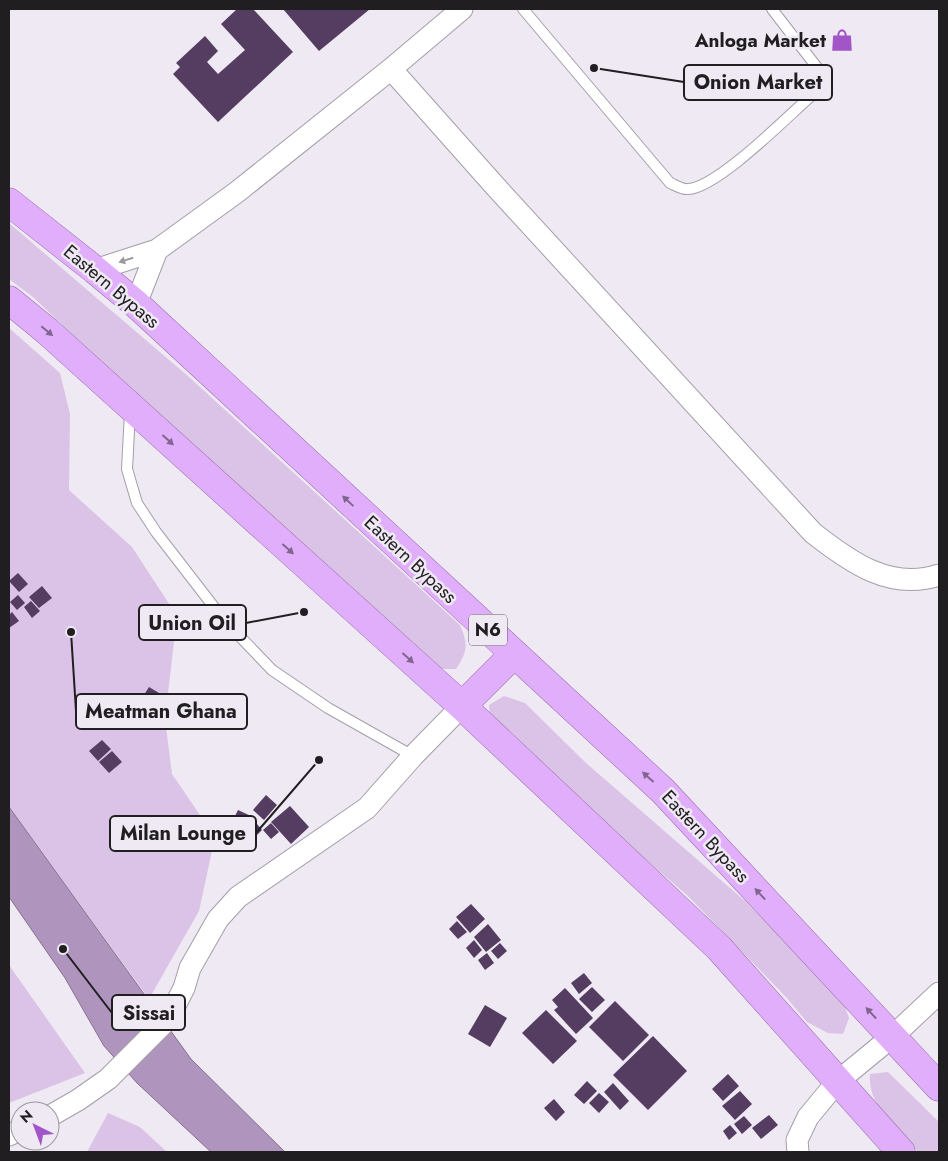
<svg xmlns="http://www.w3.org/2000/svg" width="948" height="1161" font-family="Jost,sans-serif">
  <style>
    .green { fill: #dac3e6 }
    .water { fill: #af95be; stroke: #84718f }
    .building { fill: #543d61 }
    .lines { fill: none; stroke-linecap: round; stroke-linejoin: round }
    .service-casing { stroke: #a49ea8; stroke-width: 12 }
    .minor-casing { stroke: #a49ea8; stroke-width: 23 }
    .trunk-casing { stroke: #986fad; stroke-width: 29 }
    .service { stroke: #fff; stroke-width: 10 }
    .minor { stroke: #fff; stroke-width: 21 }
    .trunk { stroke: #e0aefa; stroke-width: 28 }
    .oneway { fill: #9b9a9b }
    .oneway2 { fill: #80668e }
    .labels { text-anchor: middle; stroke-width: 5; stroke-linejoin: round; paint-order: stroke }
    .shield { fill: #efe9f3; stroke: #5e5b60; stroke-width: 1 }
    .shield-label { font-size: 18px; font-weight: bold; fill: #201e21 }
    .poi-label { font-size: 19px; font-weight: bold; fill: #201e21; stroke: #efe9f3; text-anchor: end }
    .street-label { font-size: 19px; fill: #201e21; stroke: #efe9f3 }
    .leader { fill: none; stroke: #201e21; stroke-width: 2 }
    .callout-dot { fill: #201e21; stroke: #efe9f3; stroke-width: 2 }
    .callout { fill: #efe9f3; stroke: #201e21; stroke-width: 2 }
    .callout-label { font-size: 20px; text-anchor: middle; font-weight: bold; fill: #201e21 }
  </style>
  <rect width="100%" height="100%" fill="#efe9f3"/>
  <path class="green" d="M9 223 189 377 460 625C468 644 468 651 456 669H434L190 447 33 297 9 279Z
    M9 328 60 373 70 414 69 490 132 547 177 616 165 719 172 774 215 837 199 911 149 999 9 807Z
    M504 696 525 703 586 763 745 901 827 985 845 1007 849 1018 843 1034 828 1033 807 1022 786 997 688 896 528 758 490 722 489 705Z
    M9 965 85 1073 9 1103Z
    M888 1072 939 1122V1152H918C898 1131 867 1105 870 1074Z
    M108 1113 140 1127 167 1152H87Z"/>
  <path class="water" d="M9 807 191 1059 285 1152H211L137 1083 104 1046 65 978 9 897Z"/>
  <path class="building" d="M237 9H253L293 52 218 122 173 74 180 67 176 63 205 36 218 51 207 62 218 74 245 50 221 24Z
    M283 9H370L319 51Z
    M18 573 28 584 19 592 9 581Z
    M42 586 52 598 39 608 29 597Z
    M18 595 25 603 17 610 10 602Z
    M31 601 40 611 32 618 24 607Z
    M12 612 19 621 9 628V615Z
    M149 687 159 693 152 704 142 698Z
    M102 740 111 749 98 761 89 751Z
    M112 751 122 762 109 773 99 762Z
    M266 795 277 805 264 820 253 810Z
    M290 806 309 827 291 844 271 822Z
    M238 810 253 817 246 829 232 822Z
    M271 823 279 832 271 839 263 830Z
    M257 824 262 830 257 835 251 829Z
    M471 904 485 919 470 933 456 917Z
    M457 921 467 932 458 939 449 929Z
    M488 924 501 940 486 952 474 937Z
    M474 940 482 950 474 958 466 948Z
    M500 943 507 951 498 959 491 951Z
    M487 953 494 963 485 970 478 960Z
    M584 973 592 983 579 994 571 983Z
    M592 987 605 1000 592 1012 579 999Z
    M565 988 593 1018 576 1034 554 1010 558 1007 552 1000Z
    M615 1001 649 1035 623 1061 589 1027Z
    M485 1005 507 1018 490 1047 468 1034Z
    M546 1010 577 1041 553 1064 522 1033Z
    M653 1036 687 1071 648 1110 613 1075Z
    M728 1074 739 1086 723 1101 712 1089Z
    M587 1081 597 1091 584 1104 574 1095Z
    M613 1083 629 1101 620 1110 604 1092Z
    M740 1091 752 1104 735 1120 722 1106Z
    M599 1093 609 1102 599 1113 589 1103Z
    M554 1099 565 1112 556 1121 544 1108Z
    M769 1115 778 1125 761 1139 752 1128Z
    M744 1116 752 1125 742 1134 734 1124Z
    M730 1125 737 1133 729 1140 723 1131Z"/>
  <g class="lines">
    <defs>
      <path id="service" d="M523 9 670 183C675 185 683 190 688 189 717 188 787 117 811 96L819 85 822 77 819 70 772 9
        M130 412 127 469 137 503 156 532 224 620 272 670 328 708 413 756"/>
      <path id="minor" d="M391 69 495 186 813 533C850 562 890 591 939 575
        M95 270 157 250 237 192 391 69 462 9
        M136 304 157 250
        M50 1116 78 1100 108 1079 168 1019 184 988 190 968 218 919 238 897 367 808 413 756 462 706
        M9 1135 20 1130
        M798 1152 797 1140 808 1117 837 1082 893 1036 939 993"/>
      <path id="trunk" d="M9 202 95 270 136 304 663 791 939 1087
        M9 300 47 331 462 706 719 948 901 1152
        M462 706 514 654"/>
    </defs>
    <use href="#service" class="service-casing"/>
    <use href="#minor" class="minor-casing"/>
    <use href="#trunk" class="trunk-casing"/>
    <use href="#service" class="service"/>
    <use href="#minor" class="minor"/>
    <use href="#trunk" class="trunk"/>
  </g>
  <defs><path id="oneway-solid" d="M-6-.8H1V-3.2L6.5 0L1 3.2V.8H-6Z" transform="scale(1.25)"/></defs>
  <use class="oneway" href="#oneway-solid" transform="translate(126 260) rotate(163)"/>
  <g class="oneway2">
    <use href="#oneway-solid" transform="translate(47 331) rotate(40)"/>
    <use href="#oneway-solid" transform="translate(168 440) rotate(42)"/>
    <use href="#oneway-solid" transform="translate(348 501) rotate(-137)"/>
    <use href="#oneway-solid" transform="translate(288 549) rotate(42)"/>
    <use href="#oneway-solid" transform="translate(408 658) rotate(42)"/>
    <use href="#oneway-solid" transform="translate(648 777) rotate(-138)"/>
    <use href="#oneway-solid" transform="translate(760 894) rotate(-133)"/>
    <use href="#oneway-solid" transform="translate(871 1013) rotate(-133)"/>
  </g>
  <defs>
    <symbol id="shop-bare" viewBox="-9 -9 18 18"><path d="M-5-2.5h2.3a2.7 3.5 0 0 1 5.4 0H5L5.5 6h-11ZM-1.5-2.5h3a1.5 2.3 0 0 0-3 0Z" fill="#a255c7" stroke="#efe9f3" stroke-width="2.5" paint-order="stroke"/></symbol>
  </defs>
  <g fill-rule="evenodd">
    <use href="#shop-bare" x="826" y="24" width="32" height="32"/>
  </g>
  <g class="labels">
    <rect class="shield" x="469" y="614.5" width="38" height="31" rx="4"/>
    <g class="shield-label">
      <text x="488" y="636">N6</text>
    </g>
    <g class="poi-label">
      <text x="826" y="47">Anloga Market</text>
    </g>
    <g class="street-label">
      <text transform="translate(112 286) rotate(40)" y="7">Eastern Bypass</text>
      <text transform="translate(411 559) rotate(43)" y="7">Eastern Bypass</text>
      <text transform="translate(706 836) rotate(47)" y="7">Eastern Bypass</text>
    </g>
  </g>
  <path class="leader" d="M594 68L684 82M304 612L246 623M71 632L76 711M319 760L256 833M63 949L112 1013"/>
  <g class="callout-dot">
    <circle cx="594" cy="68" r="5"/>
    <circle cx="304" cy="612" r="5"/>
    <circle cx="71" cy="632" r="5"/>
    <circle cx="319" cy="760" r="5"/>
    <circle cx="63" cy="949" r="5"/>
  </g>
  <g class="callout">
    <rect x="684" y="65" width="148" height="35" rx="5"/>
    <rect x="139" y="605" width="107" height="35" rx="5"/>
    <rect x="76" y="694" width="171" height="35" rx="5"/>
    <rect x="110" y="816" width="146" height="35" rx="5"/>
    <rect x="112" y="995" width="73" height="35" rx="5"/>
  </g>
  <g class="callout-label">
    <text x="758" y="89">Onion Market</text>
    <text x="192" y="630">Union Oil</text>
    <text x="161" y="718">Meatman Ghana</text>
    <text x="183" y="840">Milan Lounge</text>
    <text x="149" y="1020">Sissai</text>
  </g>
  <rect width="948" height="1161" fill="none" stroke="#201e21" stroke-width="20"/>
  <g transform="translate(35 1126) rotate(318)"><circle r="24" fill="#efe9f3" stroke="#9c989f"/>
  <path d="M0-4L9 19L0 12L-9 19Z" fill="#a255c7"/>
  <text y="-8" font-size="14" font-weight="bold" text-anchor="middle" fill="#201e21">N</text>
  </g>
</svg>
